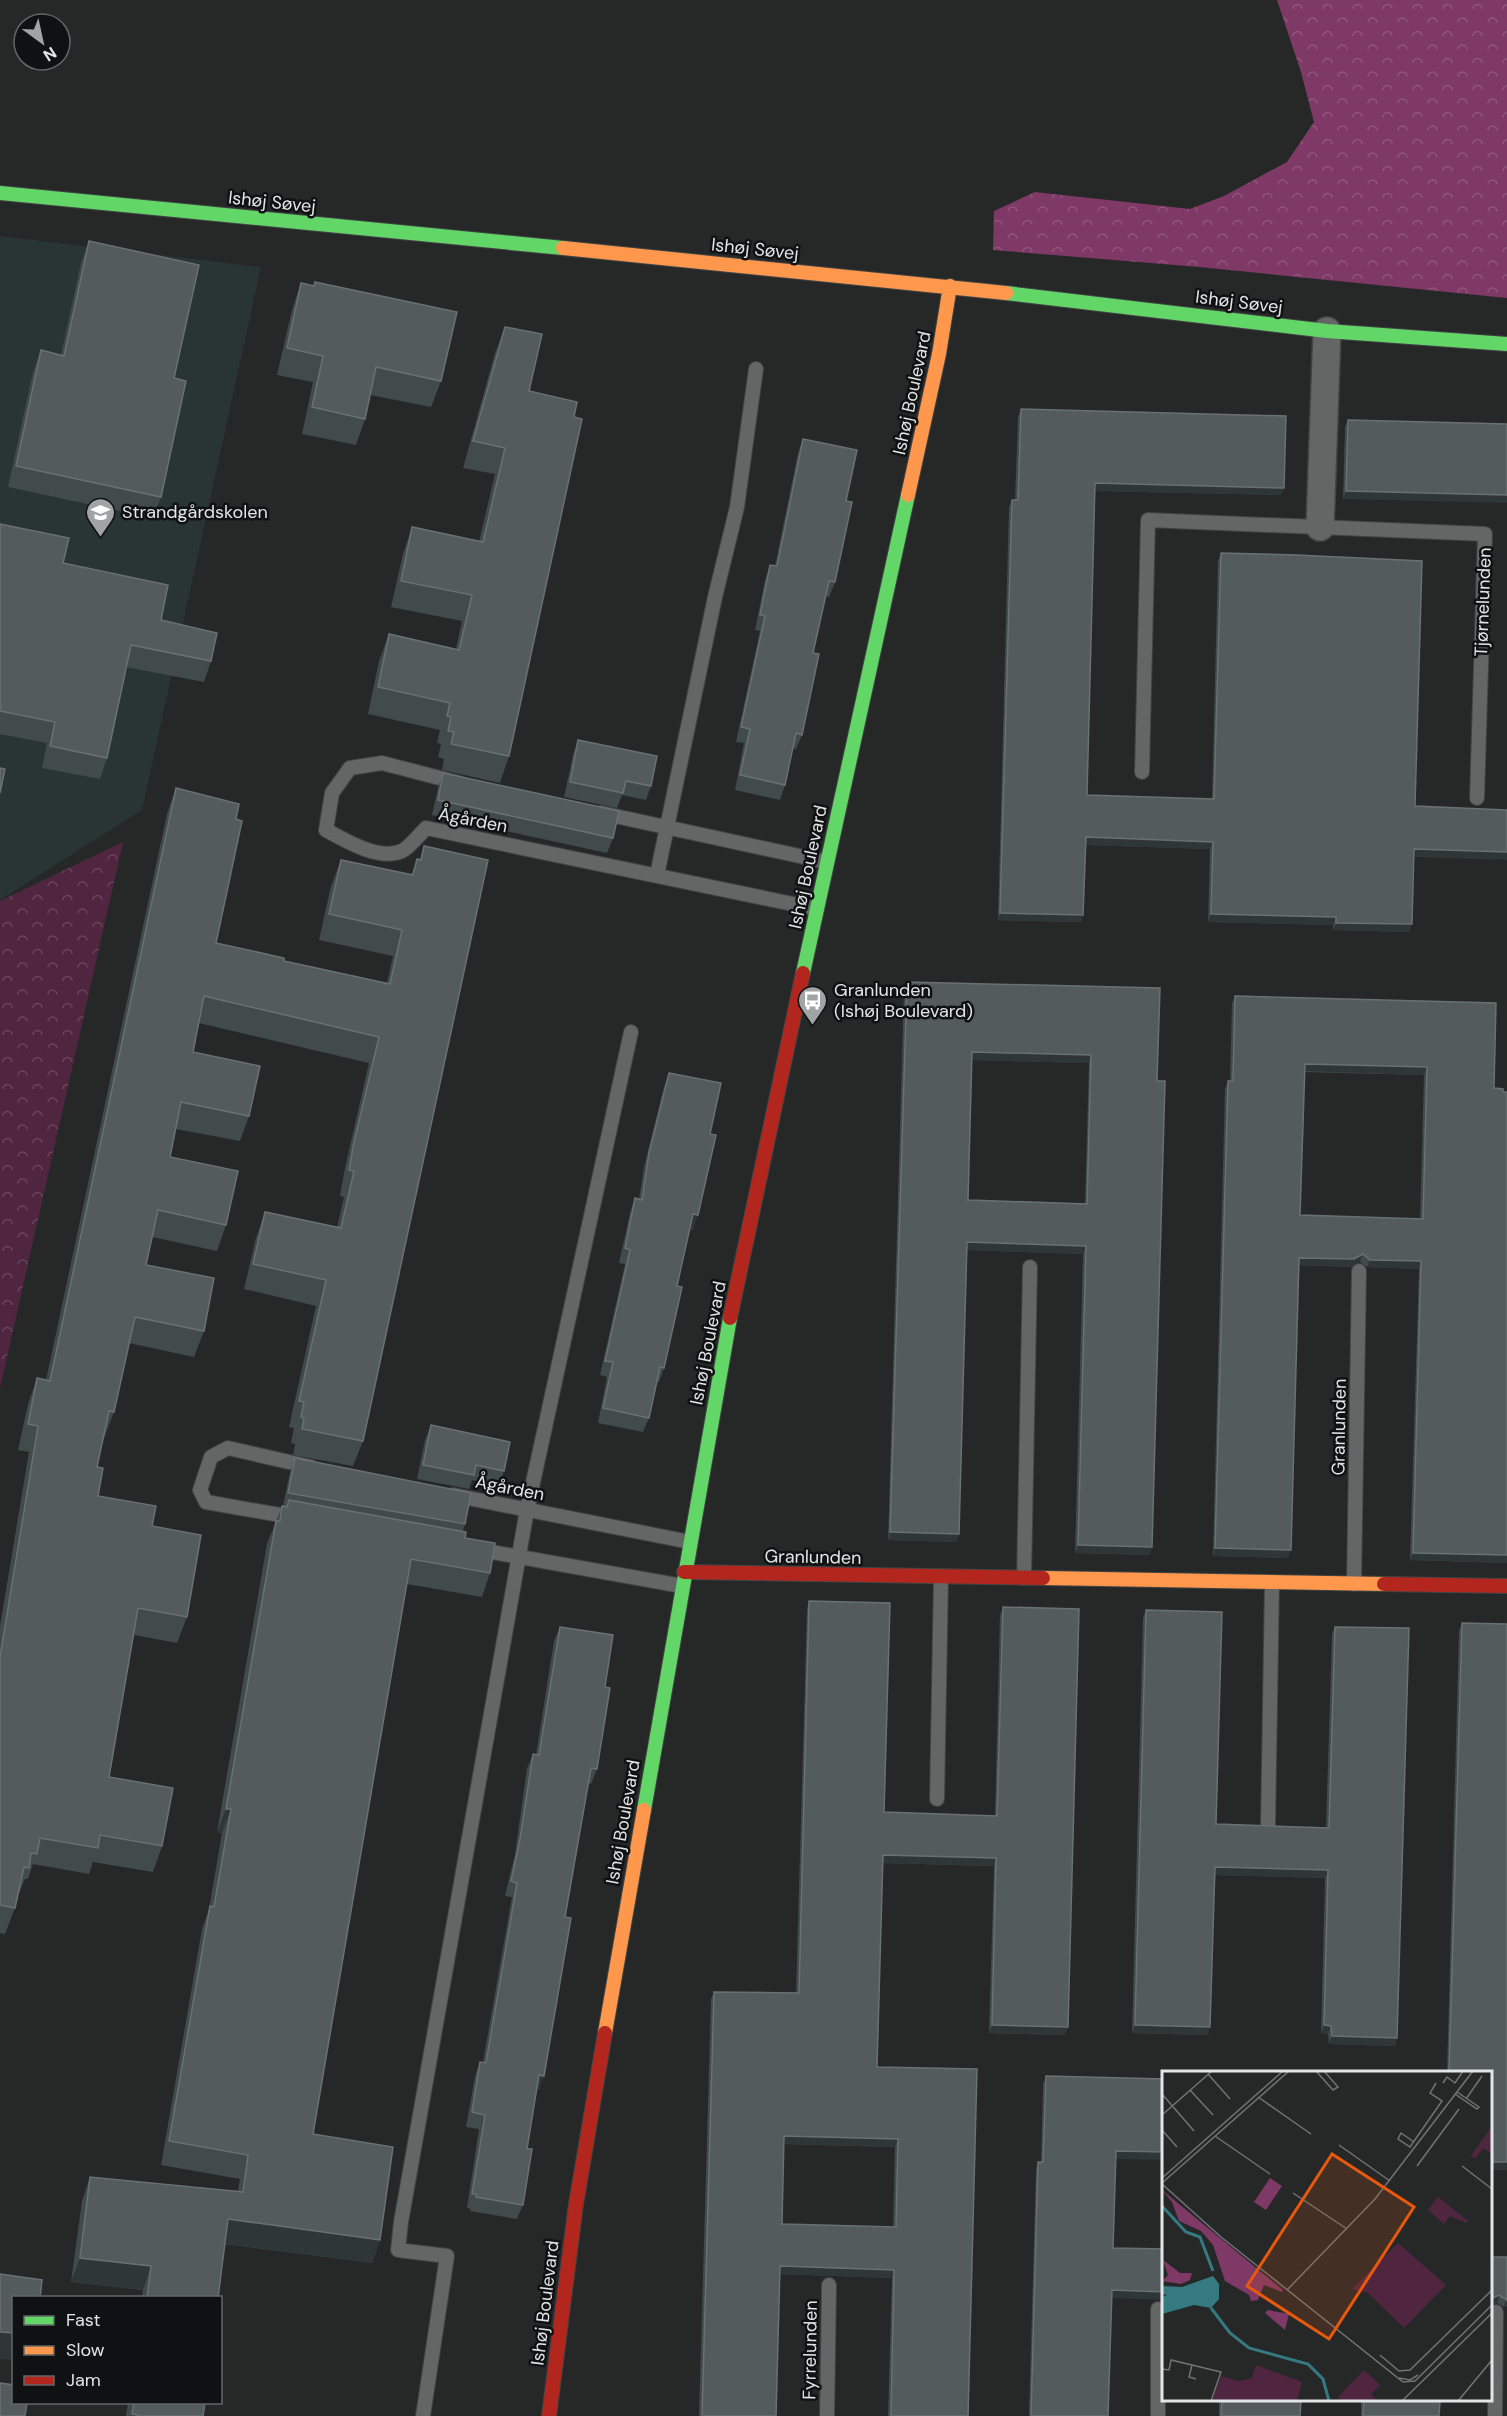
<svg xmlns="http://www.w3.org/2000/svg" width="1507" height="2416" font-family="'DM Sans',sans-serif">
  <style>
    .built { fill: #293435 }
    .forest { fill: url(#forest-crowns) }
    .park { fill: url(#park-crowns) }
    .lines { fill: none; stroke-linecap: round; stroke-linejoin: round }
    .lane-casing { stroke: #414444; stroke-width: 16 }
    .street-casing { stroke: #414444; stroke-width: 30 }
    .fast-casing { stroke: #414444; stroke-width: 16 }
    .slow-casing { stroke: #414444; stroke-width: 16 }
    .jam-casing { stroke: #414444; stroke-width: 16 }
    .lane { stroke: #646565; stroke-width: 14 }
    .street { stroke: #646565; stroke-width: 27 }
    .fast { stroke: #63d668; stroke-width: 14 }
    .slow { stroke: #ff974d; stroke-width: 14 }
    .jam { stroke: #b3261e; stroke-width: 14 }
    .wall { fill: #414b4c; fill-rule: evenodd }
    .shaded-wall { fill: #2f3636 }
    .building { fill: #535b5c; stroke: #697172; stroke-width: 1.5; fill-rule: evenodd }
    .labels { text-anchor: middle; stroke-width: 5; stroke-linejoin: round; paint-order: stroke }
    .street-label { font-size: 18px; fill: #e3e6e6; stroke: #101112 }
    .poi-label { font-size: 18px; fill: #e3e6e6; stroke: #101112; text-anchor: start }
    .inset-river { fill: none; stroke: #357a80; stroke-width: 3 }
    .inset-road { fill: none; stroke: #727474; stroke-width: 1.5 }
    .view { fill: #e8590c; fill-opacity: 0.15; stroke: #e8590c; stroke-width: 3 }
    .inset-edge { fill: none; stroke: #e3e6e6; stroke-width: 3 }
  </style>
  <defs>
    <pattern id="forest-crowns" width="20" height="18" patternUnits="userSpaceOnUse" patternTransform="scale(1.5)"><rect width="20" height="18" fill="#7e3966"/><path d="M2 6a3 3 0 1 1 6 0M12 15a3 3 0 1 1 6 0" fill="none" stroke="#90567c"/></pattern>
    <pattern id="park-crowns" width="20" height="18" patternUnits="userSpaceOnUse" patternTransform="scale(1.5)"><rect width="20" height="18" fill="#502540"/><path d="M2 6a3 3 0 1 1 6 0M12 15a3 3 0 1 1 6 0" fill="none" stroke="#69455c"/></pattern>
  </defs>
  <rect width="100%" height="100%" fill="#262828"/>
  <path class="built" d="M0 236 261 267 142 810 0 900Z"/>
  <path class="forest" d="M1277 0H1507V298L1199 267 993 250 994 211 1035 192 1190 209 1224 196 1287 162 1314 122 1301 72Z"/>
  <path class="park" d="M123 842 0 1388V901Z"/>
  <g class="lines">
    <defs>
      <path id="lane" d="M1142 772 1148 520 1485 534 1477 798
        M459 783 382 763 350 768 332 793 326 830C346 841 379 861 402 851 410 847 419 835 426 828L817 909
        M601 813 827 862
        M657 875 715 597 737 507 756 369
        M453 1495 690 1542
        M297 1518 206 1502 200 1490 211 1457 228 1448 311 1467
        M475 1549 682 1586
        M1024 1578 1030 1267
        M1354 1584 1359 1271
        M937 1799 941 1577
        M1268 1826 1272 1582
        M423 2416 447 2256 398 2250 401 2222 527 1510 631 1032
        M827 2416 829 2285
        M1158 2416V2309
        M1495 2416 1496 2312"/>
      <path id="street" d="M1320 527 1327 331"/>
      <path id="fast" d="M0 193 563 248
        M1006 293 1327 331 1507 344
        M803 973 908 495
        M644 1810 730 1318"/>
      <path id="slow" d="M563 248 1006 293
        M908 495 939 354 950 286
        M1043 1578 1384 1584
        M605 2033 644 1810"/>
      <path id="jam" d="M730 1318 803 973
        M684 1572 1043 1578
        M1384 1584 1507 1586
        M549 2416 576 2204 605 2033"/>
    </defs>
    <use href="#lane" class="lane-casing"/>
    <use href="#street" class="street-casing"/>
    <use href="#fast" class="fast-casing"/>
    <use href="#slow" class="slow-casing"/>
    <use href="#jam" class="jam-casing"/>
    <use href="#lane" class="lane"/>
    <use href="#street" class="street"/>
    <use href="#fast" class="fast"/>
    <use href="#slow" class="slow"/>
    <use href="#jam" class="jam"/>
  </g>
  <path class="wall" d="M89 241 174 378 161 497 153 518 8 487 33 372 41 350 61 355 81 263Z
    M301 283 441 381 431 407 370 395 365 419 356 445 302 434 313 382 277 375 292 310Z
    M505 327 529 391 509 756 500 783 442 770 444 759 438 757 441 744 437 743 440 730 368 714 379 661 389 634 456 649 462 621 391 607 403 554 412 527 479 542 495 474 463 468 495 353Z
    M1021 409 1281 495 1095 491 1087 795 1212 799 1218 561 1221 553 1414 857 1409 932 1333 930V925L1208 922 1210 849 1085 845 1083 915 1081 922 998 920 1009 507 1012 500H1015L1018 417Z
    M1348 420 1507 424 1343 499 1345 427Z
    M803 439 846 501 835 582 829 597 825 596 813 653 802 735 796 749 793 748 785 785 780 800 735 790 744 743 736 742 760 631 755 630 765 580 770 565 775 566 798 453Z
    M0 524 63 563 161 620 211 661 204 682 126 667 107 758 100 779 42 768 47 743 0 734Z
    M578 740 651 786 646 800 622 795 617 808 564 797 573 755Z
    M443 773 613 838 607 853 432 815 438 788Z
    M176 788 216 943 284 961 387 983 393 956 319 940 331 886 341 860 411 875 417 859H420L424 846 363 1441 353 1466 293 1455 295 1444 291 1443 294 1428 289 1427 316 1306 244 1289 256 1238 265 1212 337 1228 344 1197 340 1196 345 1168 369 1063 199 1023 193 1052 249 1116 240 1141 176 1129 170 1157 226 1225 217 1251 152 1237 146 1265 204 1331 194 1357 129 1343 114 1412 104 1438H103L97 1467 98 1496 152 1526 187 1617 177 1643 134 1635 109 1777 162 1846 153 1872 93 1862 89 1874 33 1864 28 1879H25L19 1893H18L15 1908 5 1934 0 1933V1626L29 1452 18 1450 28 1404 37 1378 46 1380 167 814Z
    M907 982 1157 1081 1150 1555 1075 1553 1083 1254 967 1250 959 1534 956 1542 888 1540 904 989ZM972 1060 1089 1063 1085 1204 968 1200Z
    M1235 996 1503 1092H1507V1563L1410 1560 1419 1269 1367 1267 1360 1262 1351 1267 1299 1265 1288 1558 1213 1556 1225 1089 1228 1081H1230L1232 1003ZM1304 1072 1424 1075 1420 1219 1300 1215Z
    M669 1073 710 1134 693 1230 690 1229 677 1286 664 1368 659 1382H656L649 1418 643 1432 598 1423 607 1377 600 1375 625 1264 619 1263 630 1213 635 1198 639 1199 644 1167 664 1087Z
    M431 1425 504 1471 499 1486 472 1480 469 1489 417 1479 425 1440Z
    M295 1458 465 1524 463 1531 465 1538 490 1573 482 1597 407 1584 313 2134 380 2240 372 2263 225 2244 218 2298H142L143 2290 71 2282 82 2201 90 2177 238 2191 240 2179 161 2165 202 1929 209 1909 222 1833 217 1832 267 1544 282 1506H283L290 1472Z
    M809 1601 884 1812 995 1816 1000 1615 1003 1607 1065 2035 989 2033 994 1866 883 1863 877 2067 977 2069 968 2416H888L892 2278 780 2274 776 2416H699L711 1999 714 1992 796 1993 807 1609ZM784 2144 895 2147 893 2227 782 2224Z
    M1146 1610 1216 1824 1326 1828 1332 1634 1335 1627 1397 2038 1395 2046 1329 2044 1328 2034 1321 2033 1325 1878 1215 1875 1208 2035 1132 2033 1143 1618Z
    M1462 1623 1507 2170 1491 2169V2073H1447L1459 1631Z
    M560 1627 605 1687 597 1769 591 1784 588 1783 565 1917 539 2090H537L527 2149 523 2205 517 2219 470 2211 471 2209 467 2208 479 2129 466 2127 475 2076 480 2062H483L512 1897 505 1896 515 1854 527 1769 533 1754 536 1755 554 1641Z
    M1046 2076 1115 2159 1108 2416H1029L1036 2169 1038 2162H1041L1043 2084Z
    M1491 2257H1507V2307H1504L1497 2303 1491 2306Z
    M1219 2400H1301L1300 2416H1219Z
    M1361 2400H1440L1439 2416H1361Z
    M128 2403H205L203 2416H126Z"/>
  <path class="shaded-wall" d="M1095 483 1284 488 1281 495 1092 491Z
    M1346 491 1507 495V503L1343 499Z
    M1086 837 1213 842 1210 849 1083 845Z
    M1414 849 1507 852V860L1411 857Z
    M1000 913 1083 915 1081 922 998 920Z
    M1211 914 1336 917 1333 925 1208 922Z
    M1336 923 1412 924 1409 932 1333 930Z
    M972 1052 1091 1055 1089 1063 970 1060Z
    M1305 1064 1427 1067 1424 1075 1302 1071Z
    M693 1214 698 1215 693 1230 688 1229Z
    M967 1242 1086 1246 1083 1254 964 1250Z
    M1363 1254 1360 1262 1351 1267 1296 1265 1299 1258Z
    M1370 1260 1421 1261 1419 1269 1367 1267Z
    M890 1532 959 1534 956 1542 888 1540Z
    M1078 1545 1152 1547 1150 1555 1075 1553Z
    M1215 1548 1291 1550 1288 1558 1213 1556Z
    M1413 1553 1507 1555V1563L1410 1560Z
    M226 1809H231L222 1833 217 1832Z
    M883 1855 996 1858 994 1866 880 1863Z
    M1215 1867 1328 1870 1325 1878 1212 1875Z
    M992 2025 1068 2027 1065 2035 989 2033Z
    M1135 2025 1210 2027 1208 2035 1132 2033Z
    M1324 2025 1331 2026 1328 2034 1321 2033Z
    M1332 2036 1397 2038 1395 2046 1329 2044Z
    M539 2075 544 2076 539 2090H534Z
    M784 2136 898 2139 895 2147 781 2144Z
    M1116 2151 1164 2152V2160L1113 2159Z
    M1491 2162H1507V2170L1491 2169Z
    M228 2219 380 2240 372 2263 220 2243Z
    M80 2258 151 2266 143 2290 71 2282Z
    M780 2266 894 2270 892 2278 778 2274Z
    M1112 2290 1164 2292V2300L1109 2298Z
    M1499 2295 1497 2303 1491 2306V2299Z
    M1506 2300 1507 2307H1504Z
    M0 2332 14 2333V2360L0 2359Z"/>
  <path class="building" d="M89 241 199 265 174 378 186 381 161 497 16 466 41 350 64 356Z
    M315 282 457 312 441 381 376 367 365 419 312 407 323 356 287 348 301 283 314 286Z
    M505 327 542 334 529 391 577 402 574 417 582 419 509 756 451 744 454 732 448 731 451 717 447 716 450 703 378 687 389 634 459 650 472 595 401 581 412 527 483 542 505 448 473 441Z
    M1021 409 1286 416 1284 488 1095 483 1087 795 1214 799 1221 553 1297 555 1422 561 1415 806 1507 810V852L1414 849 1412 924 1336 923V917L1211 914 1213 842 1086 837 1083 915 1000 913 1012 500H1018Z
    M1348 420 1507 424V495L1346 491Z
    M803 439 857 450 846 501 852 502 835 582 829 581 813 653 819 654 802 735 796 733 785 785 740 775 750 729 741 727 765 616 760 615 770 565 777 566Z
    M0 524 69 538 63 563 168 585 161 620 217 633 211 661 131 645 107 758 50 746 55 722 0 711Z
    M578 740 657 756 651 786 626 781 623 793 570 782Z
    M0 768 5 769 0 793Z
    M443 773 619 811 613 838 438 800Z
    M176 788 239 804 236 819 242 821 216 943 284 958V961L390 984 402 930 329 914 341 860 413 875 417 859 421 860 424 846 488 860 363 1441 302 1429 304 1418 301 1417 304 1402 299 1401 326 1280 253 1264 265 1212 341 1228 354 1171 349 1170 354 1142 379 1037 204 996 193 1052 260 1066 249 1116 181 1102 170 1157 238 1171 226 1225 158 1210 146 1265 214 1278 204 1331 135 1317 114 1412 109 1411 97 1467 103 1468 98 1496 156 1506 152 1526 201 1535 187 1617 138 1608 109 1777 173 1788 162 1846 100 1835 98 1848 40 1838 37 1854 31 1853 29 1868 24 1867 15 1908 0 1905V1657L38 1426 28 1424 37 1378 50 1381Z
    M907 982 1160 988 1157 1081H1165L1152 1547 1078 1545 1086 1246 967 1242 959 1534 890 1532ZM972 1052 1091 1055 1087 1204 968 1200Z
    M1235 996 1496 1003 1494 1088 1503 1089V1092H1507V1555L1413 1553 1421 1261 1370 1260 1363 1254 1354 1259 1299 1258 1291 1550 1215 1548 1228 1081H1233ZM1305 1064 1427 1067 1423 1219 1300 1215Z
    M669 1073 721 1083 710 1134 716 1135 698 1215 693 1214 677 1286 682 1287 664 1368 660 1367 649 1418 603 1408 613 1362 605 1361 630 1250 625 1248 635 1198 642 1200 649 1153Z
    M431 1425 510 1442 504 1471 476 1465 474 1475 423 1465Z
    M295 1458 471 1493 465 1524 288 1493Z
    M289 1500 466 1532 465 1538 495 1543 490 1573 411 1559 313 2134 393 2147 380 2240 228 2219 218 2298H147L151 2266 80 2258 90 2177 243 2192 248 2155 169 2141 210 1906 214 1907 231 1809H226L276 1521H280L282 1506 287 1507Z
    M809 1601 890 1603 884 1812 997 1816 1003 1607 1079 1609 1068 2027 992 2025 996 1858 883 1855 877 2067 977 2069 968 2416H891L894 2270 780 2266 776 2416H702L714 1992 799 1993ZM784 2136 898 2139 896 2227 782 2224Z
    M1146 1610 1222 1612 1216 1824 1329 1828 1335 1627 1409 1628 1397 2038 1332 2036 1331 2026 1324 2025 1328 1870 1215 1867 1210 2027 1135 2025Z
    M1462 1623 1507 1624V2162H1491V2073H1449Z
    M560 1627 613 1635 605 1687 610 1688 597 1769 591 1768 565 1917 571 1918 544 2076 539 2075 527 2149H532L523 2205 476 2197V2194H472L485 2115 472 2112 480 2062 486 2063 517 1883 511 1881 520 1839 533 1754 539 1755Z
    M1046 2076 1164 2079V2152L1116 2151 1113 2248 1164 2249V2292L1112 2290 1108 2416H1031L1038 2162H1043Z
    M1491 2257H1507V2300L1499 2295 1491 2299Z
    M0 2274 42 2280 40 2298H14V2333L0 2332Z
    M0 2383 14 2385V2403H27L25 2416H0Z
    M1222 2400H1301L1300 2416H1221Z
    M1364 2400H1440L1439 2416H1363Z
    M134 2403H205L203 2416H138V2415L132 2414Z"/>
  <defs>
    <symbol id="school-pin" viewBox="-11 -11 22 30"><path d="M0 17L-7.5 6A9.5 9.5 0 1 1 7.5 6Z" fill="#a1a4a4" stroke="#101112"/><path d="M0-5L7-2L0 1L-7-2ZM-4 1L0 2.5L4 1V4Q0 6-4 4Z" fill="#fff"/></symbol>
    <symbol id="bus-pin" viewBox="-11 -11 22 30"><path d="M0 17L-7.5 6A9.5 9.5 0 1 1 7.5 6Z" fill="#a1a4a4" stroke="#101112"/><path d="M-5-6H5V4H4V6H2V4H-2V6H-4V4H-5ZM-3.5-4V0h7V-4ZM-3.5 1.2v1.5H-2V1.2ZM2 1.2v1.5H3.5V1.2Z" fill="#fff"/></symbol>
  </defs>
  <g fill-rule="evenodd">
    <use href="#school-pin" x="84" y="496" width="33" height="45"/>
    <use href="#bus-pin" x="796" y="984" width="33" height="45"/>
  </g>
  <g class="labels">
    <g class="street-label">
      <text transform="translate(272 202) rotate(6)" y="6">Ishøj Søvej</text>
      <text transform="translate(755 249) rotate(6)" y="6">Ishøj Søvej</text>
      <text transform="translate(1239 302) rotate(7)" y="6">Ishøj Søvej</text>
      <text transform="translate(912 393) rotate(-78)" y="6">Ishøj Boulevard</text>
      <text transform="translate(1483 602) rotate(-88)" y="6">Tjørnelunden</text>
      <text transform="translate(473 820) rotate(11)" y="6">Ågården</text>
      <text transform="translate(808 867) rotate(-78)" y="6">Ishøj Boulevard</text>
      <text transform="translate(708 1343) rotate(-79)" y="6">Ishøj Boulevard</text>
      <text transform="translate(1339 1427) rotate(-89)" y="6">Granlunden</text>
      <text transform="translate(510 1488) rotate(11)" y="6">Ågården</text>
      <text transform="translate(813 1557) rotate(1)" y="6">Granlunden</text>
      <text transform="translate(623 1822) rotate(-80)" y="6">Ishøj Boulevard</text>
      <text transform="translate(545 2303) rotate(-83)" y="6">Ishøj Boulevard</text>
      <text transform="translate(810 2350) rotate(-89)" y="6">Fyrrelunden</text>
    </g>
    <g class="poi-label">
      <text x="122" y="518">Strandgårdskolen</text>
      <text x="834" y="996">Granlunden<tspan x="834" dy="21">(Ishøj Boulevard)</tspan></text>
    </g>
  </g>
  <g transform="translate(1162 2071)">
    <rect width="330" height="330" fill="#262828"/>
    <path d="M108 107 120 115 104 139 92 131ZM0 119 121 219 120 221 102 214 96 229 89 230 87 224 63 210 51 174 39 160 17 150 10 131ZM1 189 18 202H30L28 209 19 213 0 210 6 204ZM106 239 127 243 123 259 103 242Z" fill="#7e3966"/>
    <path d="M330 55V83L321 77 313 88 309 85ZM276 126 306 150 304 152 288 145 282 153 266 139ZM236 172 284 214 242 257 206 222 190 218Z" fill="#502540"/>
    <path d="M94 294 140 311 135 330H50L59 305 76 310 89 308ZM202 299 218 314 209 323 216 330H180L176 326Z" fill="#502540"/>
    <path d="M51 205 57 213V228L49 237 32 234 0 243V226L5 224 0 223V215L20 216Z" fill="#357a80"/>
    <path class="inset-river" d="M0 135 24 161 38 166 51 200M49 237 68 262 87 277 146 293 161 308 167 330"/>
    <path class="inset-road" d="M154 0 171 19 176 16 162 0M46 3 68 28M281 12 285 6 293 12 301 0M28 19 51 44M0 23 32 60M293 23 315 38 317 36 295 21M96 26 149 63M304 28 320 5M0 44 50 0M0 59 15 76M53 65 108 103M252 71 239 62 236 68 248 76 280 30 268 22 274 12M177 74 228 110M255 95 297 38M300 95 330 118M0 107 121 0M0 112 127 0M0 113 59 166 241 311 253 310 330 234M131 122 185 158M125 219 213 128 311 0M218 284 237 300 248 299 330 219M30 294 27 306 34 308M0 298 7 299 9 289 59 301 49 330M237 307 248 309 256 304M240 330 330 242M296 330 330 289"/>
    <path class="view" d="M170 83 252 136 167 268 85 215Z"/>
    <rect width="330" height="330" class="inset-edge"/>
  </g>
  <rect x="12" y="2296" width="210" height="108" fill="#101112" stroke="#646667" stroke-width="1.5"/>
  <rect x="24" y="2316" width="30" height="9" fill="#63d668" stroke="#646667" stroke-width="1.5"/>
  <text x="66" y="2326" font-size="18" fill="#e3e6e6">Fast</text>
  <rect x="24" y="2346" width="30" height="9" fill="#ff974d" stroke="#646667" stroke-width="1.5"/>
  <text x="66" y="2356" font-size="18" fill="#e3e6e6">Slow</text>
  <rect x="24" y="2376" width="30" height="9" fill="#b3261e" stroke="#646667" stroke-width="1.5"/>
  <text x="66" y="2386" font-size="18" fill="#e3e6e6">Jam</text>
  <g transform="translate(42 42) rotate(147)"><circle r="28" fill="#101112" stroke="#646667" stroke-width="1.5"/>
  <path d="M0-4.5L10 22L0 15L-10 22Z" fill="#a1a4a4"/>
  <text y="-9" font-size="16" font-weight="bold" text-anchor="middle" fill="#e3e6e6">N</text>
  </g>
</svg>
